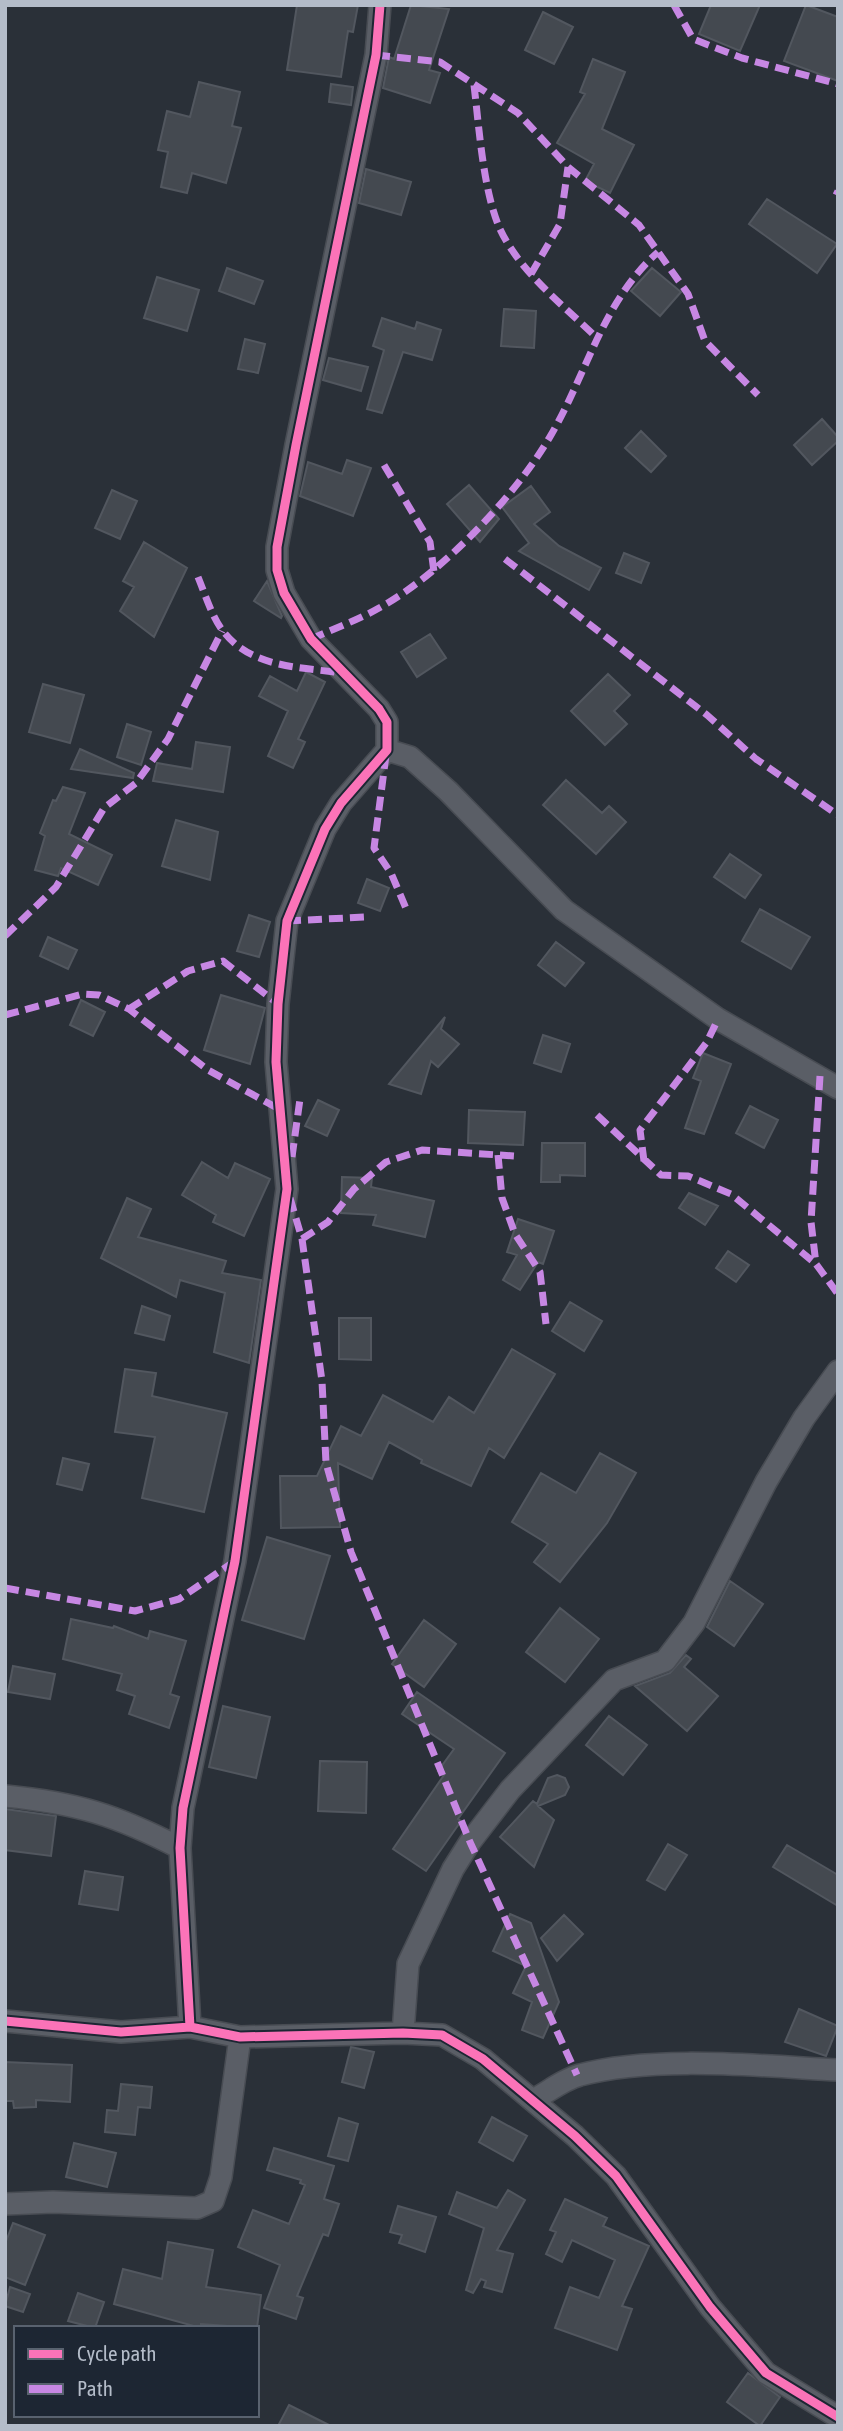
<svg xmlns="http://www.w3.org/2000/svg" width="843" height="2431" font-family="'Asap Condensed',sans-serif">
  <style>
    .building { fill: #444950; stroke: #52575f; stroke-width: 2 }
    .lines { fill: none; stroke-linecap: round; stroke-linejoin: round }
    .street-casing { stroke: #484c53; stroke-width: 24 }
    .street { stroke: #5a5e66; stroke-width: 21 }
    .quiet { stroke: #c787e3; stroke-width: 7; stroke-dasharray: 14 7; stroke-linecap: butt }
    .cycleway-casing { stroke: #1d2633; stroke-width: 13 }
    .cycleway { stroke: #fb73b8; stroke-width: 9 }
  </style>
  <rect width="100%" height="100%" fill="#2a3038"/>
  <path class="building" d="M297 5H358L353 32 348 31 341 77 287 70Z
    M411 5 449 9 429 70 440 73 430 103 383 88 389 57 394 59Z
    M711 5H760L740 51 699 34Z
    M806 5 838 17V81L784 61Z
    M543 12 573 27 554 64 525 50Z
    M593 59 625 72 602 129 634 145 610 193 585 181 594 164 557 143 585 94 580 92Z
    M199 82 240 92 232 126 241 128 226 183 192 173 187 193 161 187 168 152 158 150 167 111 190 117Z
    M331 84 353 87 351 105 329 102Z
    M366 169 411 182 401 215 359 203Z
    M767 199 837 244 817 273 749 224Z
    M227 268 263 281 254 304 219 291Z
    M652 268 681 292 660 316 631 291Z
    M157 277 199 290 187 331 144 318Z
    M504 309 536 311 534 348 501 346Z
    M382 318 415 329 417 322 441 330 432 360 403 352 382 413 367 409 384 350 373 346Z
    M245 339 265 344 258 373 238 369Z
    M329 358 368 367 361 391 323 380Z
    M822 419 838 437V441L812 465 794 445Z
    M641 431 666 456 651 472 625 448Z
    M347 460 371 468 353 516 300 496 308 462 342 474Z
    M469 485 499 519 480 542 447 504Z
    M531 486 550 512 534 524 559 546 601 568 589 590 519 551 529 543 502 507Z
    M112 490 137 501 120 539 95 528Z
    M144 542 187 568 154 637 120 611 134 587 123 581Z
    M624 553 649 563 641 583 616 573Z
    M267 581 282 616 281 618 254 601Z
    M430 634 446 658 417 677 401 652Z
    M306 672 325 682 298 739 305 742 293 768 268 756 288 711 259 696 270 676 297 691Z
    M608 674 630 695 614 711 627 724 605 745 571 711Z
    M43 684 84 695 70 743 29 732Z
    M127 724 151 732 141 765 117 757Z
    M196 742 230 747 223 792 153 781 157 763 192 769Z
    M80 749 134 773 133 778 71 769Z
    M566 780 602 813 609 806 626 822 596 854 543 805Z
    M63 787 85 793 69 834 112 855 98 885 61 868 58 876 35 870 45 836 40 833 53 800 56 801Z
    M176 820 218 832 210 880 162 866Z
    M730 854 761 875 745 898 714 877Z
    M367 879 389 888 380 911 358 903Z
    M760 909 810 937 791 969 742 941Z
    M249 915 270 922 259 957 237 951Z
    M48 937 77 950 68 969 40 956Z
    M556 942 584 963 565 986 538 965Z
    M221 995 265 1008 250 1064 204 1050Z
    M81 1000 105 1012 93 1036 70 1025Z
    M445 1017 441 1029 459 1044 438 1067 431 1061 421 1094 389 1084Z
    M543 1035 570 1044 561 1072 534 1063Z
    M703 1053 731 1064 704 1134 685 1128 701 1081 693 1078Z
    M318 1100 339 1110 327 1136 305 1126Z
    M750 1106 778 1120 764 1148 736 1133Z
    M469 1110 525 1112 523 1145 468 1143Z
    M542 1143H585V1176L560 1175V1182H541Z
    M202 1162 228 1178 235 1163 270 1179 244 1236 213 1222 216 1215 182 1195Z
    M342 1177 372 1178 371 1187 434 1201 425 1237 373 1225 376 1215 341 1213Z
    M689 1193 718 1206 705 1225 679 1208Z
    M127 1198 151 1209 138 1237 226 1261 222 1273 261 1280 249 1363 214 1352 225 1293 180 1280 176 1297 101 1258Z
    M518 1219 554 1231 543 1264 538 1262 520 1290 503 1280 517 1255 507 1252Z
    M728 1251 749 1265 736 1282 716 1268Z
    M570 1302 602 1321 584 1351 552 1331Z
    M142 1306 170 1316 164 1340 135 1333Z
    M339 1318H371V1360L339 1359Z
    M512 1349 555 1374 504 1458 489 1448 471 1486 421 1463 422 1460 389 1442 372 1479 338 1463 340 1527 281 1528 280 1476H317L341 1426 361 1436 383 1395 433 1422 449 1397 474 1413Z
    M125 1369 156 1373 152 1396 227 1413 204 1512 142 1498 155 1437 115 1432Z
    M600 1453 636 1473 607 1523 560 1582 534 1562 548 1544 512 1522 541 1473 576 1493Z
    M63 1458 89 1464 82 1490 57 1484Z
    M267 1537 330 1556 304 1639 242 1620Z
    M730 1581 763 1604 734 1646 707 1627Z
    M560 1608 599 1639 565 1682 526 1652Z
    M71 1619 113 1628 114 1626 148 1639 150 1631 186 1641 170 1694 179 1697 169 1728 129 1714 135 1696 117 1690 122 1674 63 1659Z
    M424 1620 456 1644 424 1687 392 1664Z
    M686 1655 691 1659 684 1667 718 1696 687 1731 635 1686 670 1673Z
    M13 1666 55 1674 50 1699 8 1692Z
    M417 1692 505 1753 458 1819 461 1821 426 1871 393 1849 444 1775 438 1771 454 1749 402 1714Z
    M223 1706 270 1717 256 1778 209 1767Z
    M609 1716 647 1745 623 1775 586 1745Z
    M320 1761 367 1762 366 1813 318 1811Z
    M557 1775 565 1778 569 1787 565 1795 538 1806 554 1820 534 1867 500 1837 533 1801 537 1804 548 1778Z
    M5 1809 56 1816 51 1856 5 1850Z
    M668 1844 687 1855 665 1890 647 1880Z
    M787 1845 838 1875V1906L773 1867Z
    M85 1871 123 1877 118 1910 79 1904Z
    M510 1914 531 1923 559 2002 543 2038 522 2030 532 2002 513 1993 526 1966 493 1951Z
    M564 1915 583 1934 557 1961 541 1938Z
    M799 2009 838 2026 826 2056 785 2042Z
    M351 2047 374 2052 364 2088 342 2082Z
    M5 2062 72 2065 70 2102 36 2100V2107L14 2108 13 2101H5Z
    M121 2084 152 2087 150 2108 138 2107 135 2135 105 2132 107 2110 118 2111Z
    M492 2117 527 2136 513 2161 479 2142Z
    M339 2118 358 2124 348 2161 328 2156Z
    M74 2143 116 2153 107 2187 66 2177Z
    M274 2148 334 2166 324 2199 339 2204 328 2236 323 2234 297 2296 303 2298 296 2319 264 2308 280 2265 238 2247 253 2210 289 2224 305 2185 300 2183 301 2180 267 2170Z
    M508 2190 525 2200 497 2250 513 2254 502 2292 484 2287 486 2281 481 2279 473 2293 466 2290 484 2228 449 2214 457 2192 497 2208Z
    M565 2199 607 2218 603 2226 649 2246 622 2306 632 2309 617 2350 555 2328 570 2287 599 2298 615 2260 572 2240 562 2262 546 2254 556 2232 550 2230Z
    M398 2206 436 2217 425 2252 399 2243 402 2235 390 2232Z
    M13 2223 45 2235 25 2285 5 2277V2244Z
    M168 2242 213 2250 206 2287 261 2295 257 2328 201 2324V2328L114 2304 123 2269 162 2279Z
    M10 2287 30 2294 23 2312 5 2306Z
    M78 2293 104 2302 95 2328 68 2321Z
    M748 2373 780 2397 760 2426 727 2402Z
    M289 2405 331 2426H278Z"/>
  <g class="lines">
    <defs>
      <path id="street" d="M387 750 410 757 448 791 564 910 718 1019 838 1088
        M5 1796C77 1803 116 1815 180 1848
        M5 2021 121 2032 190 2027 240 2037 403 2033 442 2035 483 2059 575 2136 616 2176 710 2307 766 2373 838 2417
        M190 2027 180 1848 183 1808 235 1561 287 1189 276 1062 278 1004 287 921 325 829 341 803 387 750V722L379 709 311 639 284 593 277 570V547L296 445 376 55 380 5
        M403 2033 408 1964 453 1869 470 1842 510 1790 614 1680 665 1661 694 1623 766 1482 804 1418 838 1371
        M533 2100C548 2092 564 2079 580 2075 653 2055 762 2066 838 2070
        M5 2204 53 2202 197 2208 213 2201 221 2177 240 2037"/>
    </defs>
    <use href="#street" class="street-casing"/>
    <use href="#street" class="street"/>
    <path class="quiet" d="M674 5 693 39 742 58 838 84
      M376 55 440 62 518 113 568 167 639 225 688 294 705 341 758 395
      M474 85C479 126 483 191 500 229 520 272 563 305 597 338
      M836 195 838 191
      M531 274 560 224 568 167
      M384 465 430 542 434 572
      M505 559 707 715 756 759 838 815
      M198 577C205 594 212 617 223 631 251 668 300 667 342 673
      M311 639C333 629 358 620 379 608 440 575 516 496 551 435 587 373 603 301 658 252
      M386 755 374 848 391 873 408 913
      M287 921 365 917
      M5 936 56 887 104 808 136 783 168 739 222 631
      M129 1009 188 971 223 961 278 1004
      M5 1015 83 994 99 995 129 1009 208 1070 279 1109
      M820 1076 811 1222 816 1264 838 1294
      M597 1115 661 1175 688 1176 731 1194 816 1264
      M498 1155 502 1198 515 1234 540 1272 546 1324
      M292 1157 300 1099
      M644 1161 640 1130 707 1042 718 1019
      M290 1198 302 1239 322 1381 326 1463 351 1552 470 1842 577 2075
      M302 1239 328 1222 354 1189 386 1162 422 1150 514 1156
      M5 1588 135 1611 179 1599 235 1561"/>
    <defs>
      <path id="cycleway" d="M5 2021 121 2032 190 2027 240 2037 403 2033 442 2035 483 2059 575 2136 616 2176 710 2307 766 2373 838 2417
        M190 2027 180 1848 183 1808 235 1561 287 1189 276 1062 278 1004 287 921 325 829 341 803 387 750V722L379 709 311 639 284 593 277 570V547L296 445 376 55 380 5"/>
    </defs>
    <use href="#cycleway" class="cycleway-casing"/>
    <use href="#cycleway" class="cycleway"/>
  </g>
  <rect width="843" height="2431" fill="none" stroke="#b4bcc9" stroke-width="14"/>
  <rect x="14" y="2326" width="245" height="91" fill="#1d2633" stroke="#59626f" stroke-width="2"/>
  <rect x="28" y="2349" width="35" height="10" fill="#fb73b8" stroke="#59626f" stroke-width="2"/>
  <text x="77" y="2361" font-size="21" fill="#b4bcc9">Cycle path</text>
  <rect x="28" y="2384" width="35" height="10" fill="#c787e3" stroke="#59626f" stroke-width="2"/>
  <text x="77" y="2396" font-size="21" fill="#b4bcc9">Path</text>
</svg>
